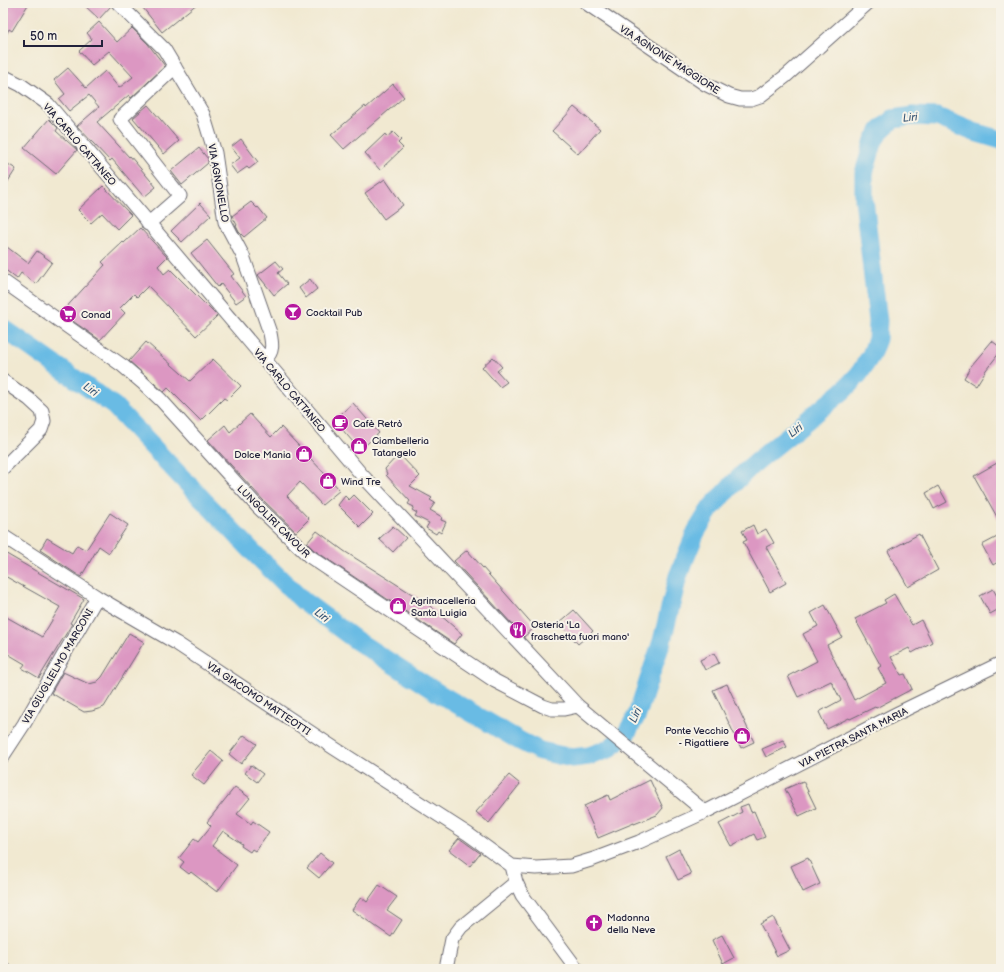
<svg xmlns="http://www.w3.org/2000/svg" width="1004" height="972" font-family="'Balsamiq Sans',sans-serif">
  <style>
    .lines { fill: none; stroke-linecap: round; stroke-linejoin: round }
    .river { stroke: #69bbe4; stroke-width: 19 }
    .building { fill: #dc97c2 }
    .minor-casing { stroke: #6a6870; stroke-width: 15 }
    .minor { stroke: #fff; stroke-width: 13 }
    .labels { text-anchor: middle; stroke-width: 4; stroke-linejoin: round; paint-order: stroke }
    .street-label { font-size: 10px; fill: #22223b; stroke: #f7f3e8 }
    .poi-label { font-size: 10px; fill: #22223b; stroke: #f7f3e8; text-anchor: start }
    .water-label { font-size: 11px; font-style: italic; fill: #3b5876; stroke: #f7f3e8 }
  </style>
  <rect width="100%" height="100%" fill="#f7f3e8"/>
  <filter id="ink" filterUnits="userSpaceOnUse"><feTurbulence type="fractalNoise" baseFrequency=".025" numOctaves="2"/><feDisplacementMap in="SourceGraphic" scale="8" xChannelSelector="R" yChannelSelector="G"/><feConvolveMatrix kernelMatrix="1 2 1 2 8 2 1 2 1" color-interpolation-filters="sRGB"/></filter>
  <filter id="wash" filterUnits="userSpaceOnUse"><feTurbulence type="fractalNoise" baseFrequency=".012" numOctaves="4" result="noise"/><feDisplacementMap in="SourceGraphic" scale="16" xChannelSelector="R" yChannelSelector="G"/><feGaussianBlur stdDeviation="0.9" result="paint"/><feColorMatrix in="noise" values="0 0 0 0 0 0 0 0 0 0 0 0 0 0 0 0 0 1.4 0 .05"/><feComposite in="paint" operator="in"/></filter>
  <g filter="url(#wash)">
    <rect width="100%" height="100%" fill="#f1e9d1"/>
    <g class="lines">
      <path class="river" d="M3 328 114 406 162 457 254 553 303 601 357 641 438 693 520 741 540 751 572 758 589 756 609 749 626 734 637 715 651 673 662 641 678 576 696 532 710 509 730 487 751 466 843 391 859 374 871 355 877 339 878 321 864 199V173L874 140 881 130 893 119 913 116 937 117 974 132 1001 140"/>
    </g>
    <g id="blocks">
      <path class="building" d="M3 3H29L12 31 9 29 3 41Z
        M82 3H110L111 6 99 19Z
        M139 3H198L162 32Z
        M99 22 117 42 132 28 148 44 165 66 131 98 129 95 97 122 129 157 130 156 156 187 144 197 112 159 110 161 77 126 99 107 89 95 69 111 59 99 65 94 54 80 68 68 86 88 105 71 119 88 133 77 109 51 92 65 79 51 92 39 87 33Z
        M393 84 404 97 344 149 331 135 365 106 366 108Z
        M148 105 179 141 164 154 133 118Z
        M574 107 600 129 578 154 552 131Z
        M49 119 58 128 56 131 77 150 56 174 24 148Z
        M393 132 401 140 398 143 403 148 380 170 365 153 385 134 387 137Z
        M241 139 258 162 249 169 247 167 237 174 230 165 240 158 231 147Z
        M199 148 208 159V163L182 185 171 171Z
        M3 161 16 169 3 189Z
        M385 179 403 205 384 219 365 193Z
        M103 186 131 215 117 229 102 213 91 223 78 210Z
        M251 202 257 208 258 207 267 218 244 237 239 232 236 226 237 225 232 216Z
        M200 203 211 215 182 242 171 231Z
        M140 228 167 257 158 266 164 274 170 269 217 316 196 336 148 286 137 297 134 294 120 308 125 313 100 340 61 313 105 265 102 262 123 242 124 243Z
        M207 240 234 274 231 276 246 296 236 303 221 284 218 287 191 253Z
        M3 244 28 263 37 251 52 262 36 284 21 273 17 279 3 268Z
        M276 261 283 269 278 273 287 284 274 295 258 275Z
        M310 279 317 289 306 298 299 288Z
        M992 341 1000 347 998 350 1000 352 986 370 976 386 964 378 971 366Z
        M146 342 190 381 213 359 241 386 227 400 224 398 201 421 168 388 164 392 129 361Z
        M493 357 502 367 497 371 507 382 500 387 482 367Z
        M353 403 379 433 360 450 334 420Z
        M250 414 271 437 281 427 340 490 322 505 300 482 287 496 309 519 296 532 263 500 208 440 225 425 230 432Z
        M399 454 420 476 410 486 432 498 430 500 435 503 430 510 442 517 441 520 446 522 441 533 438 531 436 534 426 528 429 523 415 516 417 513 412 510 414 507 408 504 410 501 386 475 387 474 385 469Z
        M997 463 1001 469V524L974 476Z
        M938 486 947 502 934 509 926 493Z
        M354 495 373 514 360 527 338 505 345 496 349 500Z
        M110 513 128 525 109 553 99 546 81 577 40 550 47 538 72 553 77 545 86 550Z
        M753 525 757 534 766 529 774 543 766 547 786 583 770 592 743 542 747 540 742 531Z
        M393 526 406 538 393 552 379 539Z
        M317 531 344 551 423 601V600L462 634 454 644 314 550 307 543Z
        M919 534 938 570 908 587 888 551Z
        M1001 535V560L993 565 982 545Z
        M467 550 535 627 524 637 454 561Z
        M3 552 84 599 70 623 72 624 39 678 22 668 25 664 3 651V615L42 637 60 607 3 575Z
        M993 589 1001 603V608L990 614 980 596Z
        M894 594 912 625 921 620 932 642 912 653 909 648 891 657 901 675 905 674 912 689 876 708 875 707 850 719 849 718 827 729 819 712 841 700 831 681 798 697 788 676 817 661 803 634 818 626 811 613 825 605 842 637 827 645 854 700 886 683 878 668 881 666 855 619 886 603 884 600Z
        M574 610 593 631 578 644 559 623Z
        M129 633 144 642 104 707 92 711 84 712 51 693 63 672 89 684 97 682 102 677Z
        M714 653 719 663 705 670 700 660Z
        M727 684 754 742 741 748 713 690Z
        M244 735 257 744 241 764 229 754Z
        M783 740 787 747 766 757 762 749Z
        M211 751 223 761 204 785 191 775Z
        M251 765 263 774 257 782 245 773Z
        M509 775 520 784 489 823 476 812Z
        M650 780 663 808 657 815 634 824V823L598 838 584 806 608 795 610 800Z
        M803 781 816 808 799 816 785 789Z
        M235 787 250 798 237 814 251 824 253 821 269 832 255 851 252 849 250 852 241 846 242 844 223 831 212 846 237 865 217 892 191 872 189 874 180 867 184 862 179 858 194 839 198 842 211 826 207 822Z
        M748 804 751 812 754 811 765 837 757 840 754 834 731 846 719 824 742 812 740 807Z
        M459 838 480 853 470 866 449 850Z
        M679 849 691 874 678 880 666 856Z
        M320 853 332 863 319 878 307 868Z
        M808 858 820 884 803 892 791 866Z
        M379 885 397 897 387 910 402 920 391 937 352 910 361 897 367 902Z
        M773 917 790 950 777 956 760 924Z
        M722 935 734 958 723 964 712 940Z"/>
    </g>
  </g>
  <g filter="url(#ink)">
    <use href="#blocks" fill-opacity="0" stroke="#6a6870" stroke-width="1"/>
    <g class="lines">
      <defs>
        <path id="minor" d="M118 3 164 49 203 114 215 153 225 222 243 256 270 333C272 343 274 352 265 359
          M586 3 705 84 729 96 740 99H751L760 96 786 76 868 3
          M3 76 21 85 48 104 260 354 361 474 578 706 705 812
          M148 224 180 196 120 119 175 67
          M3 281 123 366 143 383 161 400 257 506 309 556 495 681 543 706 552 709H564L578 706
          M3 381 29 399 42 411 44 421 41 430 3 468
          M3 536 97 597 176 643 334 748 468 834 512 866
          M3 756 24 724 97 597
          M512 866 536 868 571 866 594 859 639 842 705 812 896 714 1001 663
          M512 866 516 882 522 895 577 969
          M3 968 4 969
          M446 969 452 939 461 927 516 882"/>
      </defs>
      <use href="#minor" class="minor-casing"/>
      <use href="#minor" class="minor"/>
    </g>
  </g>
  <defs>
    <symbol id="bar-disc" viewBox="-11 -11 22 22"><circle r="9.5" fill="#b5179e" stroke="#f7f3e8"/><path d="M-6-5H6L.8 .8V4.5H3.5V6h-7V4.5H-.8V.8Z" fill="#fff"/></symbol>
    <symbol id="supermarket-disc" viewBox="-11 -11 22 22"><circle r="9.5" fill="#b5179e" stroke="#f7f3e8"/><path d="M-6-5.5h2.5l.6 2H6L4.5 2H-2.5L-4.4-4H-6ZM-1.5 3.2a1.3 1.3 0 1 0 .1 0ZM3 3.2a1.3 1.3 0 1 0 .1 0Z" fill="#fff"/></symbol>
    <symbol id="cafe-disc" viewBox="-11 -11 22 22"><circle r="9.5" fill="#b5179e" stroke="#f7f3e8"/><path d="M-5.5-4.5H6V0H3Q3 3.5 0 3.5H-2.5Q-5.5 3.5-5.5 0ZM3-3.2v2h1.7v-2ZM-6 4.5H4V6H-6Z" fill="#fff"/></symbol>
    <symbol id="shop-disc" viewBox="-11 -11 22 22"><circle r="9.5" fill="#b5179e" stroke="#f7f3e8"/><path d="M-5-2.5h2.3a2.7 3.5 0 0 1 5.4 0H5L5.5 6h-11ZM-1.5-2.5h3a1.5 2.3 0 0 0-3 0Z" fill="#fff"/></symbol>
    <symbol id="restaurant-disc" viewBox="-11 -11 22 22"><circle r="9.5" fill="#b5179e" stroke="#f7f3e8"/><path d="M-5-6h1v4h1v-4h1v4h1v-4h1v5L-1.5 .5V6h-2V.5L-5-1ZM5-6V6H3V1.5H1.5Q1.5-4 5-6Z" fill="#fff"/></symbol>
    <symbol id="church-disc" viewBox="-11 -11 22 22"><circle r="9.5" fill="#b5179e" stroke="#f7f3e8"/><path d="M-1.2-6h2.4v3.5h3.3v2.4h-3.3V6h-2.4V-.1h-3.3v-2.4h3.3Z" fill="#fff"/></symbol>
  </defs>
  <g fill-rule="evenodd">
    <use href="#bar-disc" x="283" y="302" width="20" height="20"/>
    <use href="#supermarket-disc" x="58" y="304" width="20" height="20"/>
    <use href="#cafe-disc" x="330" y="413" width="20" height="20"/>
    <use href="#shop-disc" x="349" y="436" width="20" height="20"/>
    <use href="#shop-disc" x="294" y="444" width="20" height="20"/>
    <use href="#shop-disc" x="318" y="471" width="20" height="20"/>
    <use href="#shop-disc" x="388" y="596" width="20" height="20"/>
    <use href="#restaurant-disc" x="508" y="620" width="20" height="20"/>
    <use href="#shop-disc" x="732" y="726" width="20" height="20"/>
    <use href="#church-disc" x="584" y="913" width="20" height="20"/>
  </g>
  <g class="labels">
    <g class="street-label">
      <text transform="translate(670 59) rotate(33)" y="4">VIA AGNONE MAGGIORE</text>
      <text transform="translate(80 144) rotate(49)" y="4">VIA CARLO CATTANEO</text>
      <text transform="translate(219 183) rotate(80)" y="4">VIA AGNONELLO</text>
      <text transform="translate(290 390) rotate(50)" y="4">VIA CARLO CATTANEO</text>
      <text transform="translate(274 521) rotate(45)" y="4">LUNGOLIRI CAVOUR</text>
      <text transform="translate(57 666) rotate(-60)" y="4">VIA GIUGLIELMO MARCONI</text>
      <text transform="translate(259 698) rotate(34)" y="4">VIA GIACOMO MATTEOTTI</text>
      <text transform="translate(853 737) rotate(-27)" y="4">VIA PIETRA SANTA MARIA</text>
    </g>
    <g class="poi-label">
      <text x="306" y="316">Cocktail Pub</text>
      <text x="81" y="318">Conad</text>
      <text x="353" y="427">Cafè Retrò</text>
      <text x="372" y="444">Ciambelleria<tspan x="372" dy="12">Tatangelo</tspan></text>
      <text x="291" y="458" text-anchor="end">Dolce Mania</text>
      <text x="341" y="485">Wind Tre</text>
      <text x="411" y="604">Agrimacelleria<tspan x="411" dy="12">Santa Luigia</tspan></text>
      <text x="531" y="628">Osteria 'La<tspan x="531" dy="12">fraschetta fuori mano'</tspan></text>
      <text x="729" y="734" text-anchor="end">Ponte Vecchio<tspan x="729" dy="12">- Rigattiere</tspan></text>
      <text x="607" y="921">Madonna<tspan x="607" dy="12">della Neve</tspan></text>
    </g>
    <g class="water-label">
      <text transform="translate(910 117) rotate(-5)" y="4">Liri</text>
      <text transform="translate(91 389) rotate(35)" y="4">Liri</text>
      <text transform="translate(795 430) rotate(-39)" y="4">Liri</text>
      <text transform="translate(322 615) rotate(37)" y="4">Liri</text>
      <text transform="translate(635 715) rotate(-66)" y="4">Liri</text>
    </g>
  </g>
  <rect width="1004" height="972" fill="none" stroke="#f7f3e8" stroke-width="16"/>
  <path d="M24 40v6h78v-6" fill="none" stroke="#22223b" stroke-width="2"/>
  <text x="30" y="40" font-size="12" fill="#22223b" stroke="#f7f3e8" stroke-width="3" paint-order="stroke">50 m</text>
</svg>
